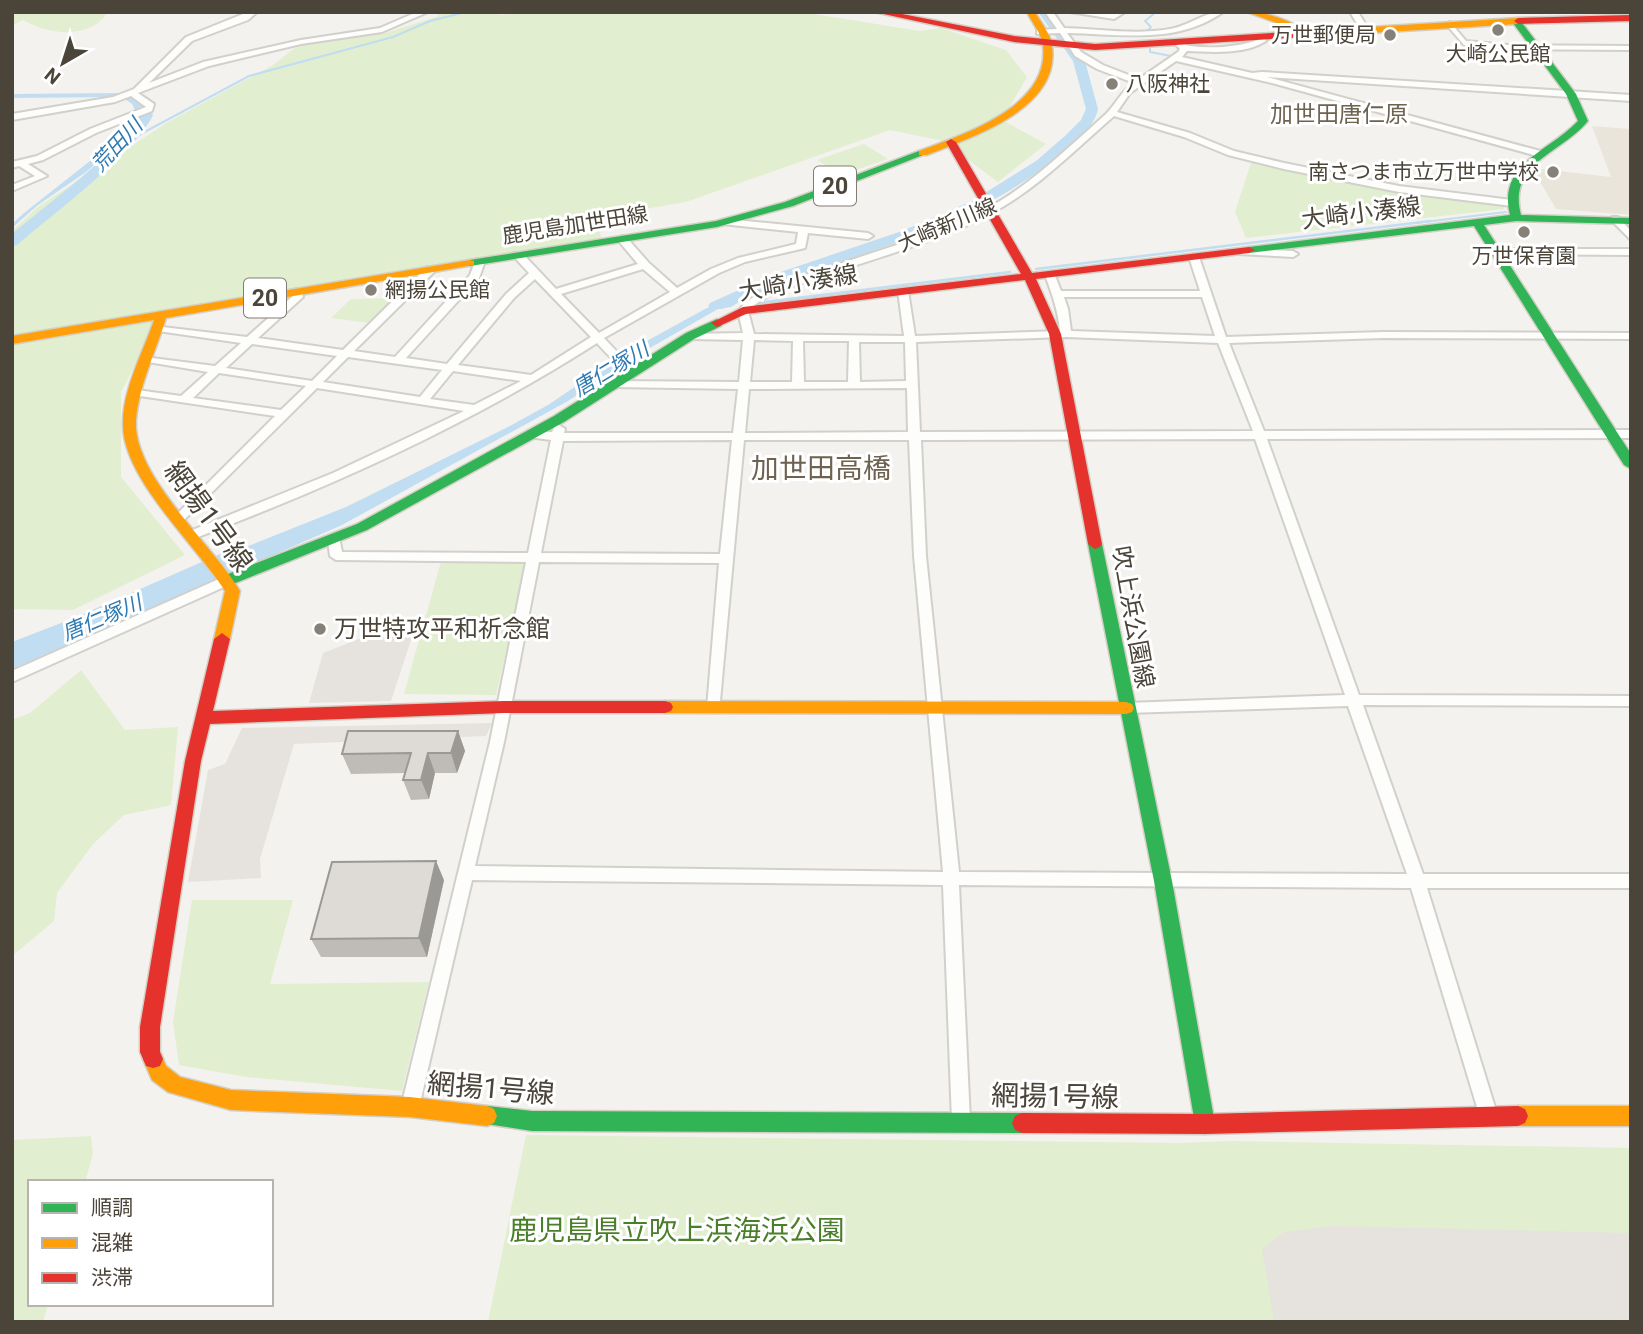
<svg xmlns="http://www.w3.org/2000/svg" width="1643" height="1334" font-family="Roboto,'Noto Sans JP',sans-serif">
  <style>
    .education { fill: #eae5da }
    .green { fill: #e1eecf }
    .parking { fill: #e6e3df }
    .water { fill: #c0ddf1 }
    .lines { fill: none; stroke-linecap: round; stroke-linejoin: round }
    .stream-far1 { stroke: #c0ddf1; stroke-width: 2 }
    .stream { stroke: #c0ddf1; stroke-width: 2.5 }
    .river { fill: #c0ddf1; fill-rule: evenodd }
    .street-casing { stroke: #d2d0cb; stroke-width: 4 }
    .fast-casing { stroke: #d3cfc5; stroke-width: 3 }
    .slow-casing { stroke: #d3cfc5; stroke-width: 3 }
    .jam-casing { stroke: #d3cfc5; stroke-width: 3 }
    .street { fill: #fdfdfc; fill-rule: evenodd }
    .fast { fill: #30b455; fill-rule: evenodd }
    .slow { fill: #ff9f0a; fill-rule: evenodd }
    .jam { fill: #e5322d; fill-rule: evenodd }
    .wall { fill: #bfbcb8 }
    .shaded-wall { fill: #9b9996 }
    .building { fill: #dedbd6; stroke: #9b9996; stroke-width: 2 }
    .poi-dot { fill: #868178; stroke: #fff; stroke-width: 2.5 }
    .labels { text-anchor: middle; stroke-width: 6; stroke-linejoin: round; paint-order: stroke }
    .far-poi-label { font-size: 21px; fill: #4b4439; stroke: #fff; text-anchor: end }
    .far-water-label { font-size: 21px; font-style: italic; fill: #2e7ab2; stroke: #fff }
    .far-street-label { font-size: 21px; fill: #4b4439; stroke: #fff }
    .far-quarter-label { font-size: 23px; fill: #6e6250; stroke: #fff }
    .shield { fill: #fff; stroke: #817c74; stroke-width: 2 }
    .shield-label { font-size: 23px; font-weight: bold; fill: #4b4439 }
    .street-label { font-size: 24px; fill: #4b4439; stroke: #fff }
    .poi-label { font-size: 24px; fill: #4b4439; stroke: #fff; text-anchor: start }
    .quarter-label { font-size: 28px; fill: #6e6250; stroke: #fff }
    .near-street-label { font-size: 28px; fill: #4b4439; stroke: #fff }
    .near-park-label { font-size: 28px; fill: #4a7f2a; stroke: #fff }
  </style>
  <rect width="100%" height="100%" fill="#f4f2ee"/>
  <path class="education" d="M1592 126 1631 129V215L1556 209 1532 168 1611 177Z"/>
  <path class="green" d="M12 12H108C89 41 48 34 23 20L12 26Z
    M435 12H496L500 15 524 12H801L920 31 941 28 1006 50 1027 77 1002 120 1046 144 998 182 943 141 890 130 686 202 598 217 601 238 161 316 121 392V477L185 555 73 610 12 609V231L39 206 168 122 273 65 296 47 313 41 382 34 439 16Z
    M864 144 888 159 841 175 817 160Z
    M1252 160 1342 182 1505 205 1504 209 1246 238 1235 212Z
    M399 298 370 323 331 318 351 299Z
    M442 558 527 560 496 695 404 694Z
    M81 670 125 730 178 727 171 805 124 815 93 844 57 893 54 921 12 956V720L30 713Z
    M192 900H293L270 984 429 982 402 1091 246 1077 179 1065 173 1022Z
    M526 1135 1178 1143 1233 1141 1631 1148V1322H488Z
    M91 1136 93 1154 85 1182H30V1304H48L43 1322H12V1140Z"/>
  <path class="parking" d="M364 637H412L391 701 309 703 323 653Z
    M492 723 486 736 294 744 260 859 261 878 188 882 208 770 225 764 242 728Z
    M1334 1226 1631 1233V1322H1274L1262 1249 1284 1232Z"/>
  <path class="water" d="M119 93 132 96 144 105V115L132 132 86 172 38 205 12 228V224L24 213 128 131 137 116 131 101 114 97 12 98V94Z
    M742 294 736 300 739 302 731 307 718 309 641 353 568 401 342 525 12 669V642L74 618 236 547 241 549 346 507 506 428 548 405 625 353 705 309Z"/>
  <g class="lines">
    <path class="stream-far1" d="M1144 34 1151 27 1145 21 1156 12
      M1150 48V52L1171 56
      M124 143 249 76 393 37 430 21 466 12
      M1416 223 1506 212"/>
    <path class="stream" d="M1036 269 1431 221
      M756 303 1010 272"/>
    <path class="river" d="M1038 12H1050L1085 61 1098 109C1094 127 1079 138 1065 150 968 236 836 254 722 309H710L708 306 710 303 772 275 902 231 972 201 1036 161 1065 136 1081 120 1086 109 1073 61Z
      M126 92 149 105 153 115C135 153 52 215 17 245L12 246V234C43 208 124 148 139 115L137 107 120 96Z"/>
    <defs>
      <path id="street" d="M248 12H257L248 20 192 41 149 83 203 62 301 40 380 28 417 12H428L382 32 301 44 209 66 138 93 154 104 152 111 96 133 43 160 28 164 47 176 12 191V185L35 176 19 166 12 168V162L37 156 90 129 146 107 131 96 115 102 12 120V114L113 97 134 89 186 37Z
        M1045 12H1053L1064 28C1099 29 1135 35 1170 29 1189 26 1204 12 1223 12 1177 45 1120 34 1067 33L1081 52 1103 65 1139 79 1178 52 1180 49 1174 43 1175 41C1182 41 1184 45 1190 46 1213 49 1237 47 1258 40L1259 35H1262L1266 37V41C1244 55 1212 52 1187 51L1182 57 1252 73 1262 72 1631 95V101L1267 77 1544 152 1546 154 1541 157 1272 83 1176 61 1130 93 1117 112 1190 133 1234 151 1284 163 1399 186 1512 200 1517 203 1512 206 1399 192 1284 169 1228 155 1184 137 1114 116C1075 150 1037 189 992 213 940 241 880 256 825 276 800 284 767 291 748 311L754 334 904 336 898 291 903 288 908 291 915 336 1060 331C1058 310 1052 294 1045 275L1046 273H1054L1061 291H1200L1189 257 1194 254 1199 257 1226 337 1383 332 1631 333V339L1383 338 1229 343 1264 431 1631 430V438L1267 439 1359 695 1631 696V706L1363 705 1423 874H1631V888H1427L1498 1117 1495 1123 1489 1126 1483 1123 1480 1117 1411 888 959 885 970 1121 967 1127 961 1130 955 1127 952 1121 943 885 472 880 419 1107 416 1113 410 1116 404 1113 401 1107 490 742 526 562 336 560 330 556 328 540 329 537H339L342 552 528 553 551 440 528 437V431L552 432 555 426 559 425 565 429 564 433H733L738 389 613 387 607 384 613 381 739 382 743 340 690 339 686 338V334L743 333 738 311C759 285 802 277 833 266 883 249 936 234 984 210 1026 189 1070 146 1106 114 1116 104 1121 91 1134 83L1097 69 1075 56 1060 33 1037 34V30L1057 29ZM1064 297H1202L1215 336 1071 331 1068 309ZM1066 337 1218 343 1253 431 920 432 916 342ZM754 340 793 341 792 382H750ZM803 341H849L848 382H804ZM859 342H905L906 381 860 382ZM907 388 908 432 745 433 749 389ZM1255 439 1345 695 1126 703 1121 704 1119 708 1121 712 1126 713 1348 706 1407 874 959 872 926 556 921 440ZM732 440 720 554 541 553 563 441ZM744 440H909L914 556 943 872 475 866 504 742 539 562 719 563 707 708 709 712H719Z
        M1070 12 1112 14 1125 12 1114 19Z
        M1350 12H1358L1369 30 1368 32H1362Z
        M1450 22 1466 41 1508 45 1631 46V50L1508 49 1464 45 1446 24Z
        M1612 217H1618L1631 231V240L1612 221Z
        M725 219 868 233 873 236 868 239 808 233 805 248 745 262 719 273 604 338 620 355 641 367V371C623 373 608 355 597 343 472 423 337 484 198 537H190L188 534 190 531 333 473 464 411 317 388 184 520H176L174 517 275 416 133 395 131 393 137 390 181 396 208 372 148 362 144 361V357L215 366 241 343 158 331 154 330V326L247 337 294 295 293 290 297 289 302 292 303 297 258 338 343 350 427 267H435V271L354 351 395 357 470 275 476 259H484L485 261 479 278 406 358 447 364 506 294 529 273 514 257V253H522L556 289 638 264 617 239 622 236 626 237 649 263 677 288 711 269 738 258 796 244 798 232 722 224 720 222ZM643 269 670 292 599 333 561 294ZM535 279 591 337 531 375 458 365 514 298ZM252 344 337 356 312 381 226 368ZM348 357 442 370 420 397 323 382ZM453 371 521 381 474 405 430 399ZM219 373 306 386 281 410 193 398Z
        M1242 249 1293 251 1298 254 1293 257 1238 254 1237 252Z
        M1494 249H1631V255L1490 254 1489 252Z
        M228 575 233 577 235 580 233 583 12 682V671Z"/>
      <path id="fast" d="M1513 19H1519L1576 94 1588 121C1561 154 1507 163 1521 215L1631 218V224L1516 221 1484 225 1631 454V469L1624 465 1474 226 1249 253 1243 250 1249 247 1510 215C1497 163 1549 152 1578 121L1566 94 1513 23Z
        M919 151 928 153 793 206 717 227 470 266 464 263 470 260 716 221 785 202Z
        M717 319 723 323 721 326 694 339 564 422 367 530 233 584H223L221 580 223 576 357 524 554 416 686 333Z
        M1095 539 1102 544 1172 881 1215 1124 1212 1131 1205 1134 1198 1131 1195 1124 1154 881 1088 544Z
        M487 1106 532 1111 1022 1113 1029 1116 1032 1123 1029 1130 1022 1133 532 1131 480 1123 477 1116 480 1109Z"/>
      <path id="slow" d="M1027 12H1035C1041 23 1051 34 1052 46 1061 109 972 137 927 155H919V151C964 134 1050 107 1043 46 1042 34 1032 23 1027 12Z
        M1247 12C1268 12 1288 20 1306 31L1518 18 1522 21 1518 24 1304 37 1285 26Z
        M470 260 474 261V265L166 318C156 351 139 385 136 420 132 475 213 545 240 591L230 639 222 645 214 639 225 591C197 546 121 477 123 423 123 388 143 353 154 320L12 344V336Z
        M665 701 1126 702 1132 704 1134 708 1132 712 1126 714 665 713 659 711 657 707 659 703Z
        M153 1050 160 1052 166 1066 180 1077 231 1090 410 1097 487 1106 494 1109 497 1116 494 1123 487 1126 410 1117 231 1110 168 1092 152 1080 143 1059 146 1052Z
        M1518 1106H1631V1126H1518L1511 1123 1508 1116 1511 1109Z"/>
      <path id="jam" d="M874 12H892L1014 36 1095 44 1304 31 1308 34 1304 37 1095 50 1014 42Z
        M1631 15V21L1518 24 1514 21 1518 18Z
        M951 139 956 142 1032 273 1249 247 1255 250 1249 253 1036 279 1061 334 1102 544 1100 547 1095 549 1088 544 1049 334 1025 280 746 314 717 327 711 323 743 307 1021 274 946 142Z
        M222 633 230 639 213 711 504 701H665L671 703 673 707 671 711 665 713H504L210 724 201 761 160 1027V1052L163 1059 160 1066 153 1068 146 1066 140 1052V1027L185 761 214 639Z
        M1518 1106 1525 1109 1528 1116 1525 1123 1518 1126 1205 1134 1022 1133 1015 1130 1012 1123 1015 1116 1022 1113 1205 1114Z"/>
    </defs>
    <use href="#street" class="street-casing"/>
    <use href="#fast" class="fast-casing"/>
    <use href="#slow" class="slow-casing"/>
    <use href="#jam" class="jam-casing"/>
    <use href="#street" class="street"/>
    <use href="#fast" class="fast"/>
    <use href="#slow" class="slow"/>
    <use href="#jam" class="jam"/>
  </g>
  <path class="wall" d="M458 731 465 751 457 773H435L429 799 411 800 403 780 405 773 351 774 342 754Z
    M444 880 427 957H321L311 939Z"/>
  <path class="shaded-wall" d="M458 731 465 751 457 773 451 753Z
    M428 753 435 773 429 799 421 780Z
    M436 861 444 880 427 957 419 938Z"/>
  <path class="building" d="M348 731H458L451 753H428L421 780H403L411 753 342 754Z
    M436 861 419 938 311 939 332 862Z"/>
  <g class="poi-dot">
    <circle cx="1498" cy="30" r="7"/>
    <circle cx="1390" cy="35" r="7"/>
    <circle cx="1112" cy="84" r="7"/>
    <circle cx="1553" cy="172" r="7"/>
    <circle cx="1524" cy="232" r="7"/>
    <circle cx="371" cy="290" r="7"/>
    <circle cx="320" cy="629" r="7"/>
  </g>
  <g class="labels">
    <g class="far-poi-label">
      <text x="1376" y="42">万世郵便局</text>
      <text x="1498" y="61" text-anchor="middle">大崎公民館</text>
      <text x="1126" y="91" text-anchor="start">八阪神社</text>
      <text x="1539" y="179">南さつま市立万世中学校</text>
      <text x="1524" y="263" text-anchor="middle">万世保育園</text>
      <text x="385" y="297" text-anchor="start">網揚公民館</text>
    </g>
    <g class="far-water-label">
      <text transform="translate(117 145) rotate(-47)" y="7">荒田川</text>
      <text transform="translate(611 369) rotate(-31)" y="7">唐仁塚川</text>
      <text transform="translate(102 618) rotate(-23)" y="7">唐仁塚川</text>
    </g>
    <g class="far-street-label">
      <text transform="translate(575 225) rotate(-9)" y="7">鹿児島加世田線</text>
      <text transform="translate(947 225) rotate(-23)" y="7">大崎新川線</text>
    </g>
    <g class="far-quarter-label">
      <text x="1339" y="122">加世田唐仁原</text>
    </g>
    <g class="shield">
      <rect x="814" y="166.5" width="42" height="39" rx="5"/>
      <rect x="244" y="278.5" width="42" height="39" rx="5"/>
    </g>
    <g class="shield-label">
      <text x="835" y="194">20</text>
      <text x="265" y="306">20</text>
    </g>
    <g class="street-label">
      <text transform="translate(1361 213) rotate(-7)" y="8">大崎小湊線</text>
      <text transform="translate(798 283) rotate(-9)" y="8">大崎小湊線</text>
      <text transform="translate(1133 617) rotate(80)" y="8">吹上浜公園線</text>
    </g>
    <g class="poi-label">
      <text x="334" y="637">万世特攻平和祈念館</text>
    </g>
    <g class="quarter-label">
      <text x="821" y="478">加世田高橋</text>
    </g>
    <g class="near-street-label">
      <text transform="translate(209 516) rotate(54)" y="10">網揚1号線</text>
      <text transform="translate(491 1088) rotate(5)" y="10">網揚1号線</text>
      <text transform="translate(1055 1096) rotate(1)" y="10">網揚1号線</text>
    </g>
    <g class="near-park-label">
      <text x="677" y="1240">鹿児島県立吹上浜海浜公園</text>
    </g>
  </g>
  <rect width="1643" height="1334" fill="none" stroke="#4b4439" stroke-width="28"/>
  <rect x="28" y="1180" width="245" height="126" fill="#ffffff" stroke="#b7b4b0" stroke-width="2"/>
  <rect x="42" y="1203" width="35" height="10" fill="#30b455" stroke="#b7b4b0" stroke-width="2"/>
  <text x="91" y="1215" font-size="21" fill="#4b4439">順調</text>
  <rect x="42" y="1238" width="35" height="10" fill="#ff9f0a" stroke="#b7b4b0" stroke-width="2"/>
  <text x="91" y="1250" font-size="21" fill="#4b4439">混雑</text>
  <rect x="42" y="1273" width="35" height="10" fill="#e5322d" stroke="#b7b4b0" stroke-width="2"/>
  <text x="91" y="1285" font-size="21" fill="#4b4439">渋滞</text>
  <g transform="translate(63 63) rotate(219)" stroke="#ffffff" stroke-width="5" paint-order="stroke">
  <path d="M0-5L12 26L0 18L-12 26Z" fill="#4b4439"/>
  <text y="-10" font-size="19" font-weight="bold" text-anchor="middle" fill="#4b4439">N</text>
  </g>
</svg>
